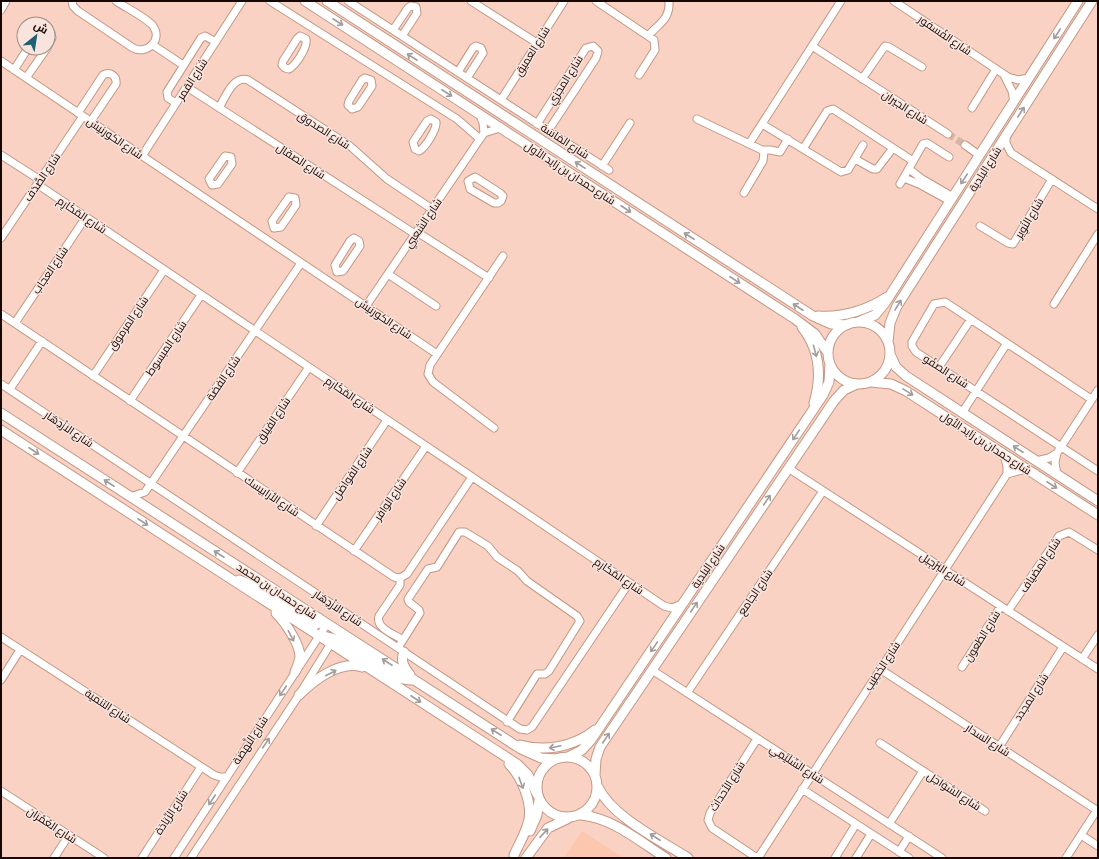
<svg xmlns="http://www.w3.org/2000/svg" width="1099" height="859" font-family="'Asap Condensed',Cairo,sans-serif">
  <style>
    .built { fill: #fdc6af }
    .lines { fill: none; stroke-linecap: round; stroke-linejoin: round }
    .minor-tunnel { stroke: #d7b4a6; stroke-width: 7; stroke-dasharray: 7 3.5; stroke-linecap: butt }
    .minor-casing { stroke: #c49784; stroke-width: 9 }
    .major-casing { stroke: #c49784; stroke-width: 11 }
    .minor { stroke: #fff; stroke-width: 7 }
    .major { stroke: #fff; stroke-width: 9 }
    .oneway { stroke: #a29c9a }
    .labels { text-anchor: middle; stroke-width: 3; stroke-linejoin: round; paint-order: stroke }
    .street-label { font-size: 11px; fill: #160703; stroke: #f8e4dd }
  </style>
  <rect width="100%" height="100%" fill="#f9d2c3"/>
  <path class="built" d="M582 831 624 858H564Z"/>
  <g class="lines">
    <path class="minor-tunnel" d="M948 134 965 145"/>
    <defs>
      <path id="minor" d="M72 1 73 6 78 11 133 48C147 55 163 40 153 26 146 17 126 8 116 1
        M270 1 457 119 480 139
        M348 1 609 170
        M471 1 537 43
        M596 1 654 40 655 50 639 75
        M894 1 1008 77 1018 80 1029 78
        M1 10 6 1
        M48 30 51 33 52 38 48 46
        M393 30 408 8 411 6 416 7 417 13 402 36
        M649 35C659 23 670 20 669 1
        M300 36 306 39C308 47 296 65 289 69L285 68 282 65 283 61 297 39Z
        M153 45 183 65
        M812 46 948 134
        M1 61 437 354
        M14 70 28 48
        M458 72 473 48 476 46 481 48 483 53 467 78
        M1004 75 1012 91 1014 102
        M26 78 47 48
        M365 78 371 80 372 86 358 107 352 109 348 105 349 101 362 80Z
        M862 79 885 46 889 47 922 67
        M187 87 415 234
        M501 100 564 1
        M176 103 168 98 167 92 201 38 205 36 216 42
        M219 108C225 98 233 75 248 80L350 146 387 179 432 209
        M972 108 996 69
        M78 113 103 75C110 71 117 76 116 84L91 121
        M480 115 483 123 484 133
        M431 119 436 122C437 129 426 147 419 151L415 149 413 142 427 121Z
        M697 119 762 150H770L780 152 788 139
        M537 124 586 48 593 46 598 51 596 58 548 131
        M762 124 841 172 848 170 863 145
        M1006 136V143L1011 153 1098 209
        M749 144 841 1
        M965 145 979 155
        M803 149 827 111 833 109 913 161
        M1 155 40 180
        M142 156 242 1
        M225 156 231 157 232 164 218 184 212 185 209 179Z
        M855 159 873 169H877L893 148
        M602 166 630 123
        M909 169 922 179 953 197
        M475 177 500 193 503 196 501 201 498 203H494L470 189 468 181Z
        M904 178 919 184 950 201
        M37 184 664 606 672 608 682 604
        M900 184 923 144 927 143 949 157
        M744 193 763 161 764 151
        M289 197 295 198 296 205 281 227 274 228 272 221Z
        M980 226 1008 243 1013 244 1052 179
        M417 232 489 278
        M1 238 83 116
        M354 238 359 241 360 246 343 271 337 272 335 265 350 241Z
        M388 274 436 306
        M1054 304 1098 234
        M366 306 484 133 500 128
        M1 314 394 577 400 578 407 574 472 477
        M15 323 86 217
        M939 367 971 319
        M93 376 164 270
        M1 384 520 729 527 730 532 727 629 583
        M10 389 42 341
        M1091 399 945 302 934 304 912 342V346L916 352 1098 471
        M130 401 201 295
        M962 413 1007 343
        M494 428 433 382 428 374 430 365 503 256
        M1057 453 1055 462 1057 475
        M1036 461 1049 458 1057 453 1098 390
        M788 468 1098 669
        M237 473 309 367
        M1007 474 1026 469
        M130 497 145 492 301 263
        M316 526 387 420
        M354 551 426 446
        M400 578V585L379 616C375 628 394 634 403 640
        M1008 611 1059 536 1069 532 1098 550
        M1 637 214 775 220 777H227
        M398 648 420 613 419 610 409 602 408 599 428 569 437 567 459 532H465L488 546 497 557 518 571 527 581 577 616 580 621 549 671 545 674H537L507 722
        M1082 659 1098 635
        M962 667 1001 606
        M880 669 1098 811
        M652 670 942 858
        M1 680 20 650
        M687 693 823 491
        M757 739 710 813 708 820 712 828 757 858
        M880 743 985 811
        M999 747 1063 647
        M802 789 909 858
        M1 791 104 858
        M889 824 923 771
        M1081 835 1098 846
        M899 852 909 836
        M54 858 69 835
        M142 858 201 767
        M174 858 327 624
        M191 858 299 695 333 640
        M758 858 1007 474V466L1004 455
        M835 858 856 824
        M856 858 871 834
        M1066 858 1097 810"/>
      <path id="major" d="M305 1 795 319 815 334 828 353
        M327 1 813 316 831 324 847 325
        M818 316C842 318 867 310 887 297
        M858 322 875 315 885 303 1078 1
        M828 353a31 31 0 1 1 62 0a31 31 0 1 1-62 0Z
        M802 327C820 350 822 376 814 403
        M888 342 890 323 897 306 1092 1
        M890 354 896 367 906 376 1098 501
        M871 382 891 384 906 391 1098 515
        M1 413 521 749 541 758 556 759
        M1 430 517 764 528 775 537 794
        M239 580 251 585 314 625 320 623 319 618
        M276 613C285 622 300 644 300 657 299 662 297 668 295 672
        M320 636C351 636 382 681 412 680
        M404 652C400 661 404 667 410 675
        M299 695C314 680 340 660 362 667
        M520 745C545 752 574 747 595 730
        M537 787a30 30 0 1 1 60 0a30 30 0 1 1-60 0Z
        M568 757 582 750 591 740 823 395 829 382 830 364
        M509 764C521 776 532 801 529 819 527 831 519 844 514 855
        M595 775 596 759 600 747 834 401 844 390 857 384
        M598 787C612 817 660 840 688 858
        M581 815C613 818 639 841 666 858
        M530 831 537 815 539 800
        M526 858 548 828 569 818"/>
    </defs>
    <use href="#minor" class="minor-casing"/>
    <use href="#major" class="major-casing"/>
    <use href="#minor" class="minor"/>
    <use href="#major" class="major"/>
  </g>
  <defs><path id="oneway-shaft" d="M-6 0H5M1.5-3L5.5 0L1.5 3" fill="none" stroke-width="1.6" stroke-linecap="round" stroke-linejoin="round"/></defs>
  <g class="oneway">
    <use href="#oneway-shaft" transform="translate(338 22) rotate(33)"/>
    <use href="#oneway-shaft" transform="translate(1057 34) rotate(123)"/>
    <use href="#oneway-shaft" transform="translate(412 57) rotate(-147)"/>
    <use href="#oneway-shaft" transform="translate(447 93) rotate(33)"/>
    <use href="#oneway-shaft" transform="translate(1021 112) rotate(-57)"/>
    <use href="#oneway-shaft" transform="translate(580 165) rotate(-147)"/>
    <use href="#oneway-shaft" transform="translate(964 179) rotate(123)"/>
    <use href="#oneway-shaft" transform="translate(626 209) rotate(33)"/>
    <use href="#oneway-shaft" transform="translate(689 236) rotate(-147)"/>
    <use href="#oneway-shaft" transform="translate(735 280) rotate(33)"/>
    <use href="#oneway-shaft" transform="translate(898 305) rotate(-59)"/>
    <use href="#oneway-shaft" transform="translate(798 307) rotate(-147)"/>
    <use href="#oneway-shaft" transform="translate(815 351) rotate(75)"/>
    <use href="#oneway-shaft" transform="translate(908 392) rotate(31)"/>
    <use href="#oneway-shaft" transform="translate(796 435) rotate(124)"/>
    <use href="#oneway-shaft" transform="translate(1018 449) rotate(-147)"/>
    <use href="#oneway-shaft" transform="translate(34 451) rotate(33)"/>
    <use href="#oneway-shaft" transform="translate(109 483) rotate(-147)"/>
    <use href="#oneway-shaft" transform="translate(1052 485) rotate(33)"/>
    <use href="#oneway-shaft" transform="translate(767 500) rotate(-56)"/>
    <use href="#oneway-shaft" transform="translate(143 522) rotate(33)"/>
    <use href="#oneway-shaft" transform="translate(219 554) rotate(-147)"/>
    <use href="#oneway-shaft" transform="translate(694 607) rotate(-56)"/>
    <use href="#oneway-shaft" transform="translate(291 636) rotate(63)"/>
    <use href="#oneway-shaft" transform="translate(654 647) rotate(124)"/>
    <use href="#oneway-shaft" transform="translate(387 662) rotate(-147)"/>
    <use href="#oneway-shaft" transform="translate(331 673) rotate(-27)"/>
    <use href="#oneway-shaft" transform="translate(283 691) rotate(124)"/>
    <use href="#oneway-shaft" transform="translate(416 699) rotate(33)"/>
    <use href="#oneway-shaft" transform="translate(496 732) rotate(-147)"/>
    <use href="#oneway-shaft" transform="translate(606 738) rotate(-56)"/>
    <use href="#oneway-shaft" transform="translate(266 743) rotate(-56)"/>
    <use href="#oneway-shaft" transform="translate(555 747) rotate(168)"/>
    <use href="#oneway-shaft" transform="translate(521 783) rotate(70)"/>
    <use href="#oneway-shaft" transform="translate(212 800) rotate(123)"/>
    <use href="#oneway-shaft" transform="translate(544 833) rotate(-47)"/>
    <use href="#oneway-shaft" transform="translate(655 837) rotate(-147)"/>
  </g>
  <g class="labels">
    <g class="street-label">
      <text transform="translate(945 35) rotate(34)" y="4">شارع الفُسفور</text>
      <text transform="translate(532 51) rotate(-58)" y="4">شارع العميق</text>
      <text transform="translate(192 79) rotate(-57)" y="4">شارع القمر</text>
      <text transform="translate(565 80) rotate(-58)" y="4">شارع المجزي</text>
      <text transform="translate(905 107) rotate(33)" y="4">شارع الجيران</text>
      <text transform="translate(324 130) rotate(33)" y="4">شارع الصدوق</text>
      <text transform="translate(115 138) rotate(34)" y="4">شارع الكورنيش</text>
      <text transform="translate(565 141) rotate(33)" y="4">شارع المَاسَة</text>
      <text transform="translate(301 161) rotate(33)" y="4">شارع الصقال</text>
      <text transform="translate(985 169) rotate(-58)" y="4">شارع البلدية</text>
      <text transform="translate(570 173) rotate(33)" y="4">شارع حمدان بن زايد الأول</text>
      <text transform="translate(42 177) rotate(-56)" y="4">شارع الصَّدَف</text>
      <text transform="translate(82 215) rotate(34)" y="4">شارع المَكَارِم</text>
      <text transform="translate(1029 218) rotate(-59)" y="4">شارع النُوِير</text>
      <text transform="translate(423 223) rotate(-56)" y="4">شارع الشعبي</text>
      <text transform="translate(50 270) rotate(-56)" y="4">شارع العجاب</text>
      <text transform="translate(384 318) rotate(34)" y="4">شارع الكورنيش</text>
      <text transform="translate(128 323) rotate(-56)" y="4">شارع المرموق</text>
      <text transform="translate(166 348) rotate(-56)" y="4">شارع المبسوط</text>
      <text transform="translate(946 371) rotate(33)" y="4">شارع الصفُو</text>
      <text transform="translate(223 378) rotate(-56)" y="4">شارع الفضة</text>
      <text transform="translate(350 395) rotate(34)" y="4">شارع المَكَارِم</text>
      <text transform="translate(273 420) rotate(-56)" y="4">شارع الفيلق</text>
      <text transform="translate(69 429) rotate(34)" y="4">شارع الازْدِهَار</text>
      <text transform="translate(986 443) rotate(33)" y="4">شارع حمدان بن زايد الأول</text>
      <text transform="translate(352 473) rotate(-56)" y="4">شارع الفواضل</text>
      <text transform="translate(272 496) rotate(34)" y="4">شارع الأرابيسك</text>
      <text transform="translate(390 499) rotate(-56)" y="4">شارع الوافر</text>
      <text transform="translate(1040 565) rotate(-56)" y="4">شارع المضياف</text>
      <text transform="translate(708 566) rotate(-56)" y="4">شارع البلدية</text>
      <text transform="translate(943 569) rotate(33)" y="4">شارع البَرْجِيل</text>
      <text transform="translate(619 576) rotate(34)" y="4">شارع المَكَارِم</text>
      <text transform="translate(277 591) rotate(33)" y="4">شارع حمدان بن محمد</text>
      <text transform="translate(755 592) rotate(-56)" y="4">شارع الجامع</text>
      <text transform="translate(338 608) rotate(34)" y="4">شارع الازْدِهَار</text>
      <text transform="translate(982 636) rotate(-58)" y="4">شارع الظعون</text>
      <text transform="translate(882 666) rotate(-57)" y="4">شارع الخَطِيب</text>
      <text transform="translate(1031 697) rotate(-57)" y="4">شارع المجدد</text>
      <text transform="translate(108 706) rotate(33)" y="4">شارع التنمية</text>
      <text transform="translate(250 740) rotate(-57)" y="4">شارع النَّهضة</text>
      <text transform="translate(988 740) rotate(33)" y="4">شارع السدار</text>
      <text transform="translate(797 764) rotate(33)" y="4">شارع السِّلَيْمِي</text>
      <text transform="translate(727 786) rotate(-58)" y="4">شارع الأحداث</text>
      <text transform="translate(954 791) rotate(33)" y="4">شارع السَّوَاحِل</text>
      <text transform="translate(171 812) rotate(-57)" y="4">شارع الرِّيَادَة</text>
      <text transform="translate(52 825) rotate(33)" y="4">شارع العُمْرَان</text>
    </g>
  </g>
  <rect width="1099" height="859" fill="none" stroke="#160703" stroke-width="4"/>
  <g transform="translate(36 36) rotate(30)"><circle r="19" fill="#f8e4dd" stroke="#9e8c86"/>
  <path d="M0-3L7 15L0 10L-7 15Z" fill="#1d5f73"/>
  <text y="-6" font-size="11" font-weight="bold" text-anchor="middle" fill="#160703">ش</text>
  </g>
</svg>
